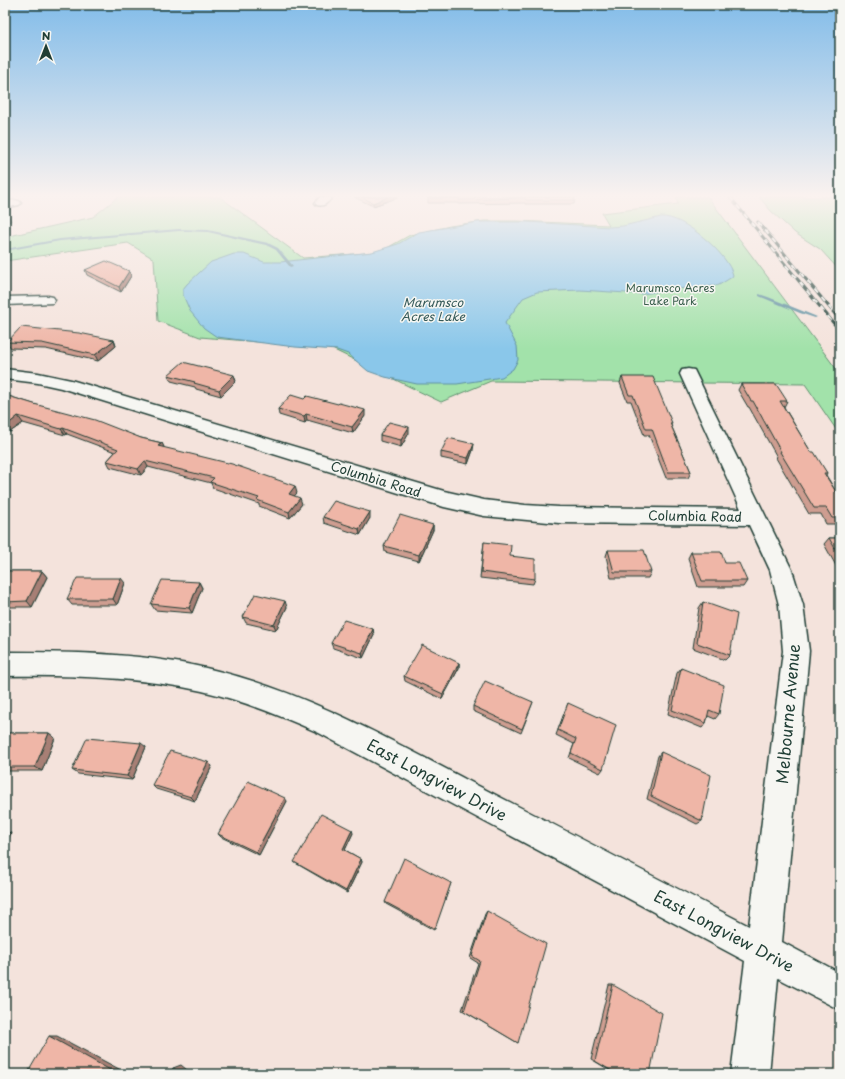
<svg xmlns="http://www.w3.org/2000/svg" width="845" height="1079" font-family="'Playpen Sans',sans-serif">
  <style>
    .green { fill: #a2e2aa; stroke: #60906f }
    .water { fill: #8ac7ea; stroke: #5f90a1 }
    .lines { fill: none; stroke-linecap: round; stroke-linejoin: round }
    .stream { fill: #5f90a1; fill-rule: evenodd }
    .minor-casing { stroke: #1f3d34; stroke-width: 3 }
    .minor { fill: #f6f6f2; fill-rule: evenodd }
    .rail-casing { stroke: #1f3d34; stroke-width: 3 }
    .rail { stroke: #f6f6f2; stroke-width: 2; stroke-dasharray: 5.5; stroke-linecap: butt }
    .wall { fill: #ce9d90; stroke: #1f3d34 }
    .shaded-wall { fill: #a77f75; stroke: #1f3d34 }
    .building { fill: #efb6a7; stroke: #1f3d34 }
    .labels { text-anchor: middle; stroke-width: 3; stroke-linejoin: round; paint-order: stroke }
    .far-park-label { font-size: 11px; fill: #395e4c; stroke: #f6f6f2 }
    .far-water-label { font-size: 12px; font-style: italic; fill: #345958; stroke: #f6f6f2 }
    .street-label { font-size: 13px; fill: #1f3d34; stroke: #f6f6f2 }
    .near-street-label { font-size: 16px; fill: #1f3d34; stroke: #f6f6f2 }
  </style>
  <rect width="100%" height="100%" fill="#f4e3dc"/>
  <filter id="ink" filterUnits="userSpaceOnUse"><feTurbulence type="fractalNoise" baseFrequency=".025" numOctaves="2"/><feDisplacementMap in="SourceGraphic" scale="8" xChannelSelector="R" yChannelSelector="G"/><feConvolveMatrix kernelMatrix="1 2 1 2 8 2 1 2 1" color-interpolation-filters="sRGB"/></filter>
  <g filter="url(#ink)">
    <path class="green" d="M118 197H220L303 258 380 252 410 235 450 226 484 221H517L609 225 602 213 678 204 676 197H708L840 374V435L805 384 491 381 441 402 330 348 200 337 158 321 154 259 128 243 5 261V237L93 217Z
      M759 197H840V271L820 249 795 233 771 211Z"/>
    <path class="water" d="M661 217C683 215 728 254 733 275L732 277 719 285 713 286 675 289 642 294 580 290 537 292 523 298 505 323 517 346 518 360 513 369 502 377 457 384H417L385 377 368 371 348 354 337 350 295 347 217 337 204 328 190 311 183 295V289L187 284 211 262 234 254H244L264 262H280L372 252 398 244 419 232 478 222H527L610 227 623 226Z"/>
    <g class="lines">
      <path class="stream" d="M179 229 208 230 268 243 278 248 293 266 290 267 276 250 266 245 208 232 179 231 60 241 5 251V249L60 239Z
        M759 294 768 297 817 317 815 318 800 313 759 296Z"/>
      <defs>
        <path id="minor" d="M320 197H332C328 203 324 207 317 205L315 203Z
          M15 200 19 201 21 203 19 205 5 208V202Z
          M48 296 53 297 55 300 53 303 5 305V297Z
          M5 369 38 373 71 380 444 491 484 500 525 505 559 507 741 509 680 374 682 370 688 369 694 370 792 570 803 605 809 651 782 942 840 973V1010L778 978 769 1074H731L745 961 319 733C281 716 242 700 202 691 137 677 71 675 5 676V652C76 652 149 653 218 671 306 693 385 737 465 779 560 828 655 877 749 926L783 651 779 605 770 570 749 525 559 523 484 516 444 507 61 388 38 383 5 379Z"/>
      </defs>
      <use href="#minor" class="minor-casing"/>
      <use href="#minor" class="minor"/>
      <defs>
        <path id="rail" d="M730 197 840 331
          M758 222 840 320"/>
      </defs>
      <use href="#rail" class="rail-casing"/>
      <use href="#rail" class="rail"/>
    </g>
    <path class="wall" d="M354 197H397V198L373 206Z
      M428 197H574L575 200 574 204H525V203L459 204V203H428Z
      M85 270 129 271 131 276 121 292 87 275Z
      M114 340 116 346 98 361 46 349 11 348 7 342Z
      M168 375 236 381 221 396 196 389 195 387 171 381Z
      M622 377 672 423 671 425 691 472 688 478H666L649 435H644L631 401H627L620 383Z
      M741 384 787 401 784 407 811 452 827 473 826 475 840 498V524H826L821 514H809L776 458 777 457 749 407H748L738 390Z
      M5 395 141 438 162 443 164 448 297 493 294 496 302 504 290 518 259 506V504L213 488 211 483 148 467 141 475 110 467 107 461 115 452 67 434 65 435 23 423 10 432 5 430Z
      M278 409 365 416 353 433 307 420 305 423 279 415Z
      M409 433 401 447 380 441V435Z
      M473 450 468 464 441 458V452Z
      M323 517 370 518 360 535 324 523Z
      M433 525V530L419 561 385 552 384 546Z
      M829 538H840V573L824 544Z
      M484 542 510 556 535 579 533 584 480 578Z
      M608 550 651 572 648 578H611L606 556Z
      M691 552 725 563 747 581 743 587H698L688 558Z
      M5 571H42L47 577 32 607H5Z
      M199 582 202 588 192 613 155 610 151 604Z
      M125 583 117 605H72L67 599Z
      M703 602 730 655 725 660 693 648 699 608Z
      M287 607 276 630 246 623 243 617Z
      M373 629 374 635 363 658 333 648 331 643Z
      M459 663V668L442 699 405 681 404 676Z
      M681 668 719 714 715 719 708 716 706 723 702 728 668 714 677 673Z
      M533 702 521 733 473 711V706Z
      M568 703 603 769 600 773 569 758 574 744 556 735Z
      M5 733H49L55 738 42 771H5Z
      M146 747 132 780 78 774 72 770Z
      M661 752 702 821 697 824 647 799 658 756Z
      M212 766 195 801 156 789 152 785Z
      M287 801 259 855 221 837 218 834Z
      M353 833 345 850 361 859 362 862 347 893 297 864 294 862Z
      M451 883 434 930 386 904 385 902Z
      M487 911 518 1043 462 1010 478 963 470 958 485 914Z
      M609 985H613L650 1074H616L591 1059Z"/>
    <path class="shaded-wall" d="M388 197H397V198L373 206V203Z
      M5 208 11 221 5 223Z
      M129 271 131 276 121 292 119 287Z
      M114 340 116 346 98 361 95 355Z
      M234 375 236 381 221 396 219 390Z
      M365 410V416L353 433 352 427Z
      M306 414 307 420 305 423 304 416Z
      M18 416 23 423 10 432 6 426Z
      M409 427V433L401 447V440Z
      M63 428 67 434 65 435 61 429Z
      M162 443 165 449 158 446Z
      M474 444 473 450 468 464V458Z
      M145 461 148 467 141 475 138 469Z
      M295 486 297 493 291 500 289 494Z
      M300 498 302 504 290 518 289 512Z
      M370 512V518L360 535 359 529Z
      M433 525V530L419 561V555Z
      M42 571 47 577 32 607 27 601Z
      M121 578 125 583 117 605 113 599Z
      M199 582 202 588 192 613 189 608Z
      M285 601 287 607 276 630 274 625Z
      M373 629 374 635 363 658 362 653Z
      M459 663V668L442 699 443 694Z
      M49 733 55 738 42 771 35 767Z
      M141 743 146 747 132 780 127 776Z
      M208 762 212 766 195 801 191 797Z
      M285 798 287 801 259 855 256 852Z
      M352 830 353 833 344 852 343 849Z
      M8 832 11 833 5 847V838Z
      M361 859 362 862 347 893 346 891Z
      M49 1036H57L119 1069 117 1074H111Z
      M181 1065 192 1074H181L173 1068Z"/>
    <path class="building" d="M362 197H388L373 203Z
      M428 197H574L575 200H526L525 198 459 200V198H428Z
      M5 208 9 218H5Z
      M106 261 129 271 119 287 85 270Z
      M21 327 79 333 114 340 95 355 42 343 7 342Z
      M183 362 234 375 219 390 194 383 195 382 168 375Z
      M622 377H653L672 423H670L691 472H668L652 429H646L633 395H629Z
      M741 384H776L787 401H780L811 452H814L827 473H824L840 498V518H832L826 508H814L780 452H781L753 401H751Z
      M5 395 34 404 95 420 141 438 162 443 158 446 232 464 278 480 295 486 289 494 300 498 289 512 257 500 259 498 210 482 214 478 145 461 138 469 107 461 118 449 63 428 61 429 18 416 6 426H5Z
      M291 395 304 399 307 396 338 404 339 403 365 410 352 427 306 414 304 416 278 409Z
      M389 422 409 427 401 440 380 435Z
      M448 438 474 444 468 458 441 452Z
      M334 501 370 512 359 529 323 517Z
      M400 515 433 525 419 555 384 546Z
      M829 538H840V557Z
      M484 542 511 545 510 556 535 559V579L481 572Z
      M608 550H644L651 572H614Z
      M691 552H721L725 563H739L747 581H702Z
      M5 571H42L27 601 5 602Z
      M77 578H121L113 599H67Z
      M162 580 199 582 189 608 151 604Z
      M255 594 285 601 274 625 243 617Z
      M703 602 737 614 730 655 697 643Z
      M344 620 373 629 362 653 331 643Z
      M422 645 459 663 443 694 404 676Z
      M681 668 724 685 719 714 709 710 706 723 672 710Z
      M485 681 533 702 522 729 473 706Z
      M568 703 616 725 603 769 571 753 576 739 558 730Z
      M5 733H49L35 767H5Z
      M87 738 141 743 127 776 72 770Z
      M170 751 208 762 191 797 152 785Z
      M661 752 711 775 702 821 651 796Z
      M248 781 285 798 256 852 218 834Z
      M321 814 352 830 343 849 361 859 346 891 294 862Z
      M5 832H8L5 838Z
      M404 858 451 883 435 929 385 902Z
      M487 911 546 944 518 1043 464 1011 480 961 472 956Z
      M613 985 662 1013 650 1074H617L595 1061Z
      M49 1036 112 1071 111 1074H27Z
      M173 1068 181 1074H169Z"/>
  </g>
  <linearGradient id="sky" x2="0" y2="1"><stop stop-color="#82bce9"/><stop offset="0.56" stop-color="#faf2ef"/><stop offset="1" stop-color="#faf2ef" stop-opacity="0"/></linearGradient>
  <rect width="845" height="349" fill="url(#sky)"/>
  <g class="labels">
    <g class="far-park-label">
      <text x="670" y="292">Marumsco Acres<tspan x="670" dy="13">Lake Park</tspan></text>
    </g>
    <g class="far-water-label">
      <text x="433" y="307">Marumsco<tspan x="433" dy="14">Acres Lake</tspan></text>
    </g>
    <g class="street-label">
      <text transform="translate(376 479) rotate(17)" y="5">Columbia Road</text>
      <text transform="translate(695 516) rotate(1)" y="5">Columbia Road</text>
    </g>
    <g class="near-street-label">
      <text transform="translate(788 714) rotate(-85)" y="6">Melbourne Avenue</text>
      <text transform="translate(437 780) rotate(28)" y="6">East Longview Drive</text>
      <text transform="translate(724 931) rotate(28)" y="6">East Longview Drive</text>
    </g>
  </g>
  <rect width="845" height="1079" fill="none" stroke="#f6f6f2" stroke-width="20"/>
  <rect x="10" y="10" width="825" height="1059" fill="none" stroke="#1f3d34" stroke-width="1.5" filter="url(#ink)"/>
  <g transform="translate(46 46)" stroke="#f6f6f2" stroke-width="3" paint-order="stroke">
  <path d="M0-3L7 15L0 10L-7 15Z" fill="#1f3d34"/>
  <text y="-6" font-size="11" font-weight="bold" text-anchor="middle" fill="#1f3d34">N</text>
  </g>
</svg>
